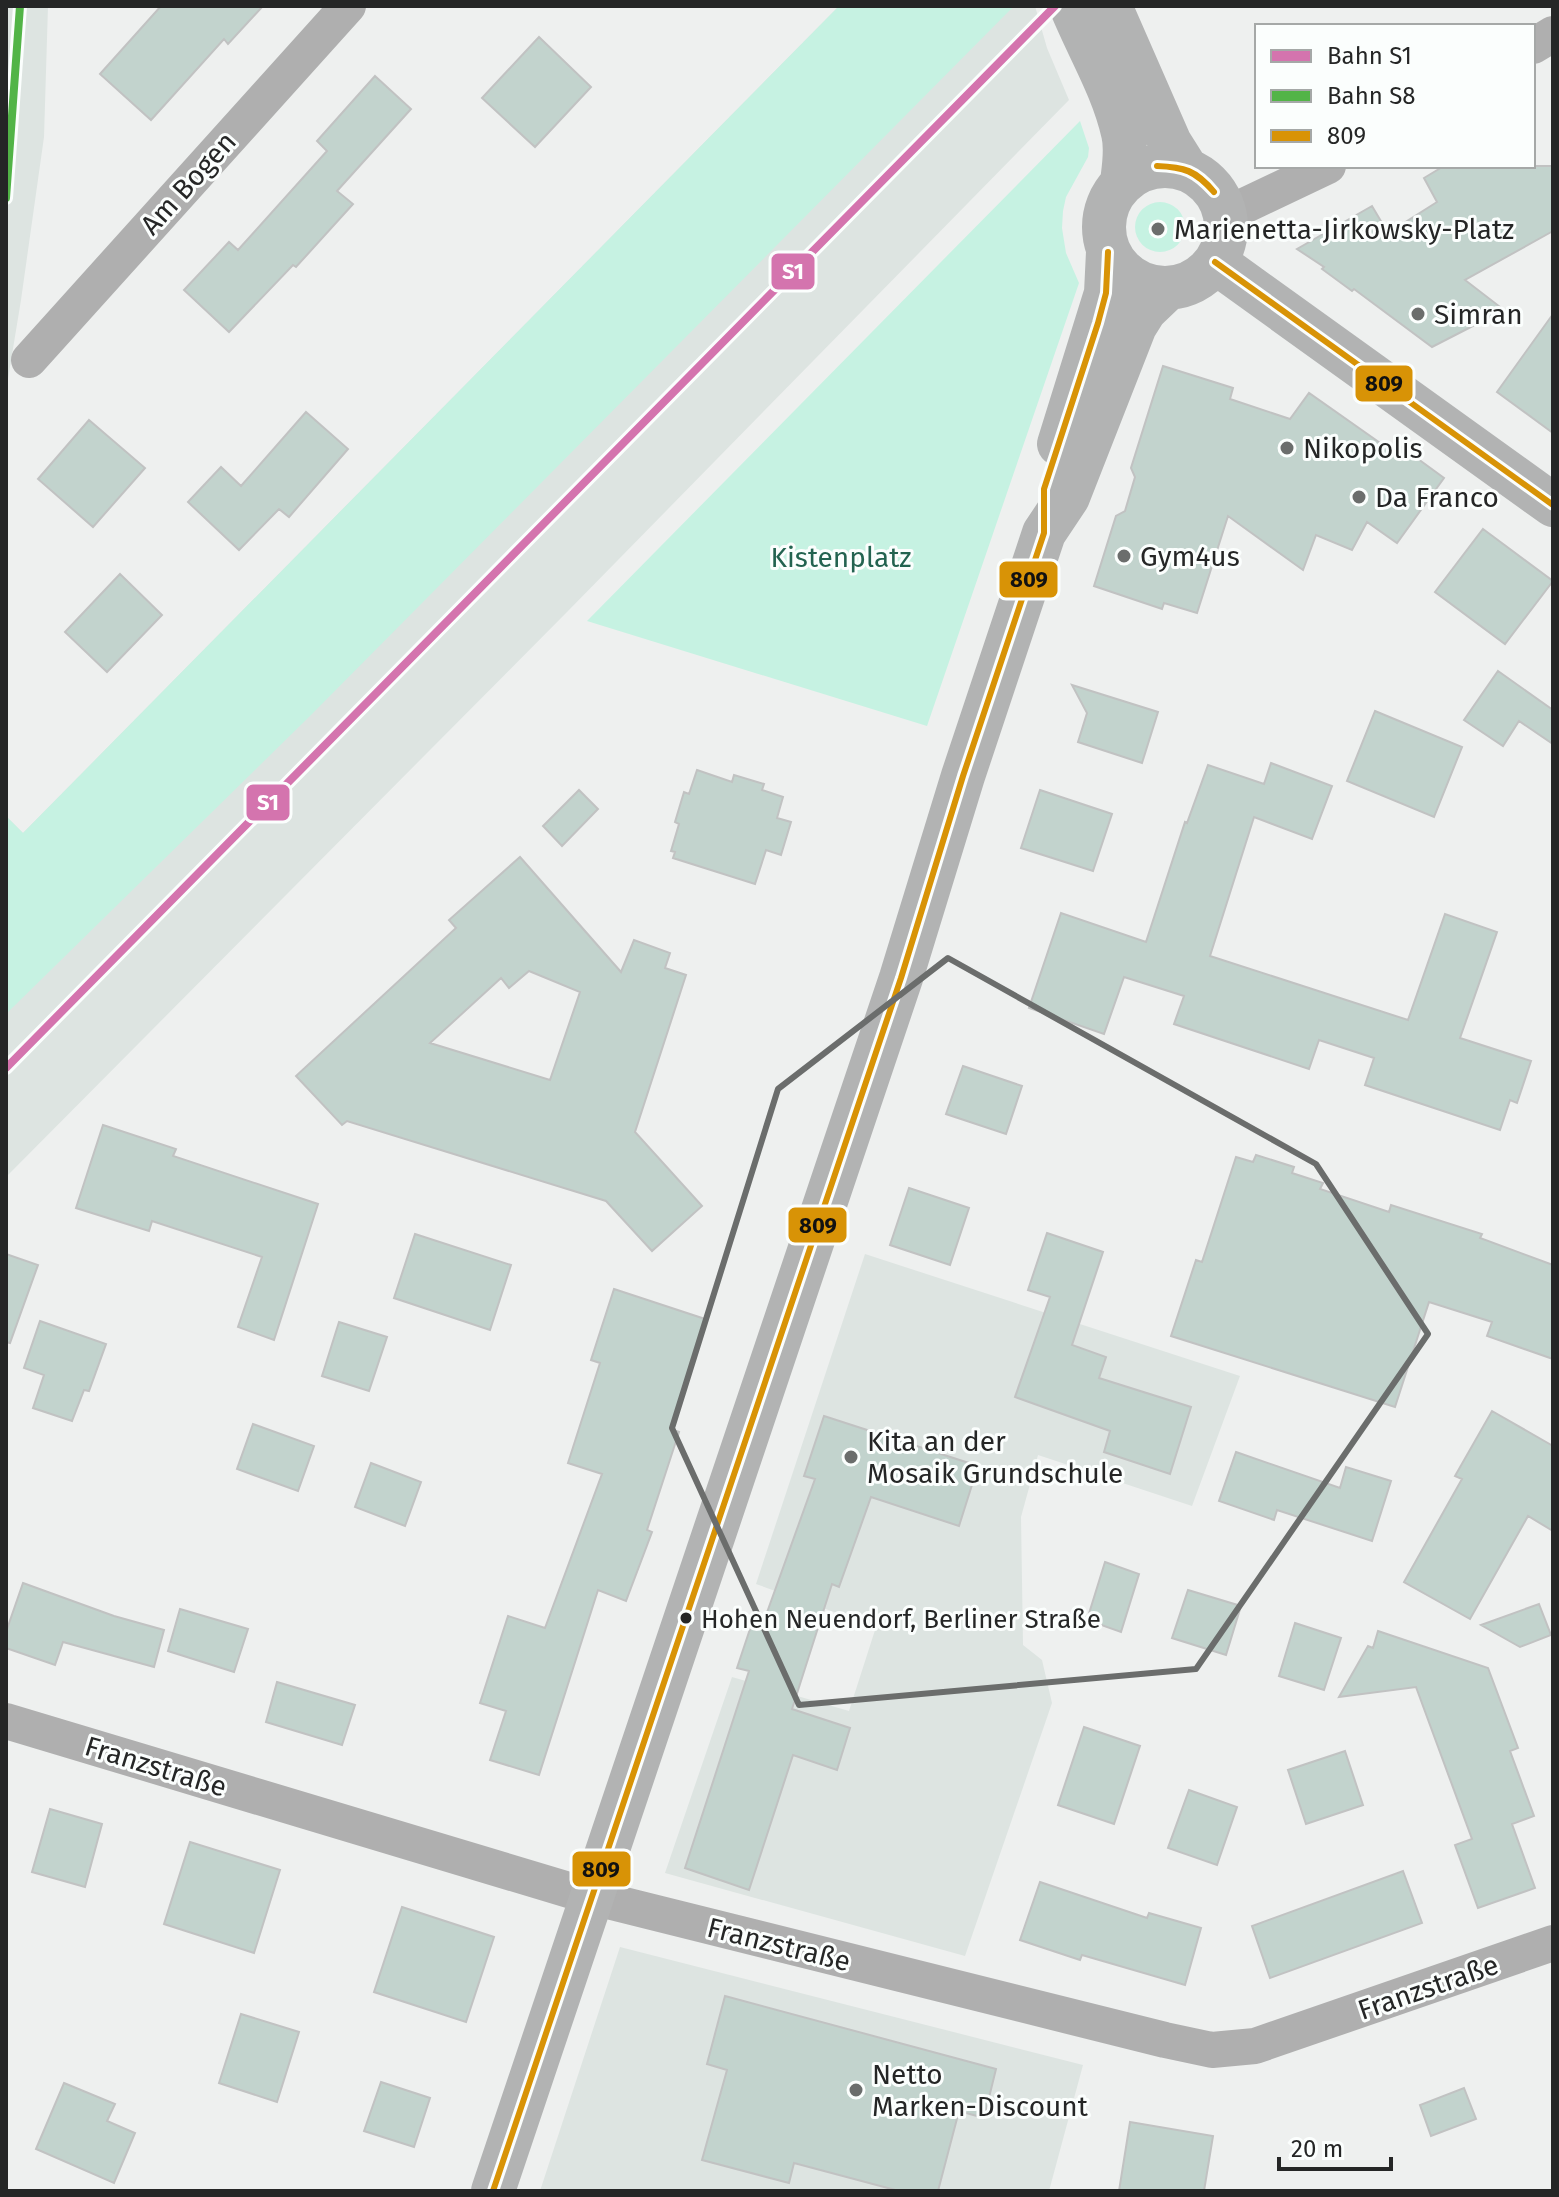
<svg xmlns="http://www.w3.org/2000/svg" width="1559" height="2197" font-family="'Fira Sans',sans-serif">
  <style>
    .built { fill: #dde4e1 }
    .green { fill: #c6f2e2 }
    .building { fill: #c2d3cd; stroke: #c1c2c2; stroke-width: 2; fill-rule: evenodd }
    .lines { fill: none; stroke-linecap: round; stroke-linejoin: round }
    .minor { stroke: #afafaf; stroke-width: 36 }
    .major { stroke: #b2b3b3; stroke-width: 44 }
    .bus-1-casing { stroke: #fbfefd; stroke-width: 12 }
    .bus-1 { stroke: #d89306; stroke-width: 6 }
    .rail-1-casing { stroke: #fbfefd; stroke-width: 14 }
    .rail-2-casing { stroke: #fbfefd; stroke-width: 14 }
    .rail-1 { stroke: #d474ae; stroke-width: 8 }
    .rail-2 { stroke: #52b447; stroke-width: 8 }
    .marked { fill: none; stroke: #6b6d6c; stroke-width: 6; stroke-linejoin: round }
    .poi-dot { fill: #6b6d6c; stroke: #fbfefd; stroke-width: 3 }
    .bus-dot { fill: #252626; stroke: #fbfefd; stroke-width: 3 }
    .labels { text-anchor: middle; stroke-width: 6; stroke-linejoin: round; paint-order: stroke }
    .bus-label { font-size: 26px; fill: #252626; stroke: #fbfefd; text-anchor: start }
    .street-label { font-size: 28px; fill: #252626; stroke: #fbfefd }
    .poi-label { font-size: 28px; fill: #252626; stroke: #fbfefd; text-anchor: start }
    .park-label { font-size: 28px; fill: #236350; stroke: #fbfefd }
    .line-badge { stroke: #fbfefd; stroke-width: 3 }
    .badge-label { font-size: 22px; text-anchor: middle; font-weight: bold; fill: #fff }
    .pale-badge-label { font-size: 22px; text-anchor: middle; font-weight: bold; fill: #111 }
  </style>
  <rect width="100%" height="100%" fill="#eef0ef"/>
  <path class="built" d="M6 6H48L44 137 21 300 6 391Z
    M839 6H1035L1047 48 1069 100 567 612 6 1177V816L23 833Z
    M865 1254 1240 1376 1192 1506 1038 1455 1021 1517 1023 1645 1042 1660 1052 1703 965 1956 665 1873 732 1677 849 1711 876 1627 756 1584Z
    M620 1947 1083 2065 1049 2191H540Z"/>
  <path class="green" d="M839 6H1014L310 716 6 1014V816L23 833Z
    M1080 121 1089 148 1088 157 1066 197 1063 211 1062 228 1066 253 1079 283 927 726 587 621Z
    M1135 227a25 25 0 1 1 50 0a25 25 0 1 1-50 0Z"/>
  <path class="building" d="M161 6H263L228 44 224 39 151 120 100 74Z
    M539 37 591 87 535 147 482 98Z
    M375 76 411 109 337 191 353 204 296 267 293 265 229 332 184 290 229 242 238 250 327 151 317 141Z
    M1444 166H1553V231L1465 280 1504 310 1432 347 1354 289 1352 291 1322 269 1324 267 1297 249 1372 206 1388 233 1437 202 1424 178Z
    M1553 314V433L1497 392Z
    M1163 366 1233 388 1230 399 1290 419 1309 393 1393 452 1399 445 1444 478 1397 543 1367 522 1352 550 1316 535 1303 570 1228 516 1197 613 1164 603 1162 609 1094 586 1116 516 1125 511 1135 477 1131 468Z
    M306 412 348 449 289 517 279 509 239 550 188 502 221 467 241 486Z
    M89 420 145 468 93 527 38 479Z
    M1483 529 1553 581 1505 644 1435 592Z
    M120 574 162 615 107 672 65 632Z
    M1498 671 1553 710V744L1519 721 1503 746 1464 720Z
    M1072 685 1158 712 1142 763 1078 742 1087 713Z
    M1375 711 1462 747 1434 817 1347 781Z
    M1271 763 1332 786 1312 839 1254 817 1210 956 1408 1020 1445 914 1497 932 1460 1038 1531 1061 1517 1103 1510 1100 1500 1130 1365 1085 1374 1058 1319 1040 1309 1069 1174 1024 1184 996 1124 977 1104 1034 1029 1008 1061 913 1146 942 1185 822 1187 823 1208 765 1264 784Z
    M697 770 732 782 734 775 764 784 762 790 783 797 777 818 791 822 781 855 766 850 755 884 673 858 675 852 671 851 679 824 675 822 684 792 689 794Z
    M579 790 598 809 562 846 543 826Z
    M1040 790 1112 814 1093 871 1021 848Z
    M520 857 621 972 634 940 670 953 665 968 686 975 635 1132 702 1206 652 1251 606 1201 347 1121 342 1125 296 1076 456 928 449 920ZM529 971 580 992 550 1080 430 1043 501 978 509 988Z
    M963 1066 1022 1086 1006 1134 946 1114Z
    M103 1125 176 1149 173 1156 318 1204 274 1340 238 1327 262 1257 152 1221 149 1231 76 1208Z
    M1256 1155 1294 1167 1292 1173 1323 1183 1320 1189 1389 1212 1391 1205 1482 1234 1480 1238 1553 1265V1359L1487 1336 1492 1322 1429 1302 1395 1407 1171 1336 1196 1260 1202 1262 1236 1157 1253 1162Z
    M909 1188 969 1208 950 1265 890 1245Z
    M1047 1233 1103 1252 1072 1345 1106 1357 1099 1378 1191 1407 1170 1474 1104 1452 1110 1431 1015 1397 1050 1297 1028 1290Z
    M415 1234 511 1265 490 1330 394 1298Z
    M6 1254 38 1265 10 1343 6 1342Z
    M614 1289 705 1319 670 1429 679 1432 647 1530 652 1532 626 1601 598 1590 539 1775 490 1760 506 1711 480 1703 508 1616 545 1628 602 1474 568 1463 600 1363 591 1360Z
    M40 1321 106 1344 89 1391 84 1390 72 1421 33 1408 44 1375 24 1368Z
    M339 1322 387 1337 369 1391 322 1376Z
    M1492 1411 1553 1446V1531L1528 1516 1470 1619 1404 1582 1462 1479 1455 1476Z
    M824 1416 978 1466 959 1526 871 1497 839 1587 832 1584 792 1709 850 1728 837 1770 793 1755 749 1890 685 1868 749 1671 737 1668 755 1614 765 1618 815 1479 804 1476Z
    M253 1424 314 1446 298 1491 237 1469Z
    M1236 1452 1340 1488 1346 1467 1391 1481 1372 1541 1277 1510 1274 1520 1219 1501Z
    M371 1463 421 1482 405 1526 355 1507Z
    M1105 1562 1139 1574 1121 1632 1087 1620Z
    M23 1583 114 1616 164 1630 154 1667 63 1642 55 1665 6 1648V1632Z
    M1188 1590 1241 1606 1226 1655 1172 1638Z
    M1539 1604 1551 1635 1520 1647 1481 1625Z
    M180 1609 248 1629 234 1672 168 1651Z
    M1295 1623 1341 1638 1324 1690 1279 1676Z
    M1378 1631 1488 1668 1518 1748 1510 1751 1534 1816 1512 1824 1535 1888 1478 1908 1455 1845 1472 1839 1416 1687 1339 1697 1368 1646 1373 1648Z
    M277 1682 355 1705 342 1745 266 1722Z
    M1084 1727 1140 1746 1114 1824 1058 1805Z
    M1345 1751 1363 1805 1306 1824 1288 1770Z
    M1189 1790 1237 1807 1217 1865 1168 1848Z
    M50 1809 102 1824 85 1887 32 1872Z
    M190 1842 280 1870 254 1953 164 1924Z
    M1403 1871 1422 1923 1270 1978 1252 1926Z
    M1040 1882 1147 1918 1149 1913 1201 1928 1185 1985 1082 1955 1080 1960 1020 1940Z
    M402 1907 494 1937 466 2022 374 1992Z
    M725 1996 996 2069 984 2118 959 2111 938 2191H899L794 2163 789 2183 702 2160 727 2070 707 2064Z
    M241 2014 299 2032 277 2102 219 2083Z
    M381 2082 430 2098 414 2147 364 2131Z
    M64 2083 115 2104 107 2121 135 2133 114 2183 36 2149Z
    M1464 2088 1476 2119 1431 2136 1420 2105Z
    M1130 2122 1213 2136 1204 2191H1119Z"/>
  <g class="lines">
    <path class="minor" d="M1533 46 1553 34
      M1225 215 1328 166
      M29 360 348 6
      M6 1721 592 1897 1165 2040 1212 2050 1255 2046 1553 1943"/>
    <path class="major" d="M1071 6C1088 48 1113 88 1123 133 1127 149 1124 166 1122 182
      M1110 6 1170 143 1187 170
      M1104 227a61 61 0 1 1 122 0a61 61 0 1 1-122 0Z
      M1215 262 1553 505
      M1059 444 1106 293 1108 252
      M493 2191 901 978 963 776 1044 533 1068 497 1135 326 1145 310 1167 289"/>
    <defs>
      <path id="bus-1" d="M1157 166C1184 167 1196 170 1214 192
        M1157 166C1184 167 1195 171 1214 192
        M1215 262 1553 505
        M493 2191 901 978 963 776 1044 533V489L1098 323 1106 293 1108 252"/>
    </defs>
    <use href="#bus-1" class="bus-1-casing"/>
    <use href="#bus-1" class="bus-1"/>
    <defs>
      <path id="rail-1" d="M6 1068 1055 6"/>
      <path id="rail-2" d="M6 198 20 6"/>
    </defs>
    <use href="#rail-1" class="rail-1-casing"/>
    <use href="#rail-2" class="rail-2-casing"/>
    <use href="#rail-1" class="rail-1"/>
    <use href="#rail-2" class="rail-2"/>
  </g>
  <path class="marked" d="M948 958 1316 1164 1428 1334 1196 1669 799 1705 672 1428 778 1089Z"/>
  <g class="poi-dot">
    <circle cx="1158" cy="229" r="8"/>
    <circle cx="1418" cy="314" r="8"/>
    <circle cx="1287" cy="448" r="8"/>
    <circle cx="1359" cy="497" r="8"/>
    <circle cx="1124" cy="556" r="8"/>
    <circle cx="851" cy="1457" r="8"/>
    <circle cx="856" cy="2090" r="8"/>
  </g>
  <circle class="bus-dot" cx="686" cy="1618" r="7"/>
  <g class="labels">
    <g class="bus-label">
      <text x="701" y="1628">Hohen Neuendorf, Berliner Straße</text>
    </g>
    <g class="street-label">
      <text transform="translate(188 183) rotate(-48)" y="10">Am Bogen</text>
      <text transform="translate(156 1766) rotate(17)" y="10">Franzstraße</text>
      <text transform="translate(779 1944) rotate(14)" y="10">Franzstraße</text>
      <text transform="translate(1428 1987) rotate(-19)" y="10">Franzstraße</text>
    </g>
    <g class="poi-label">
      <text x="1174" y="239">Marienetta-Jirkowsky-Platz</text>
      <text x="1434" y="324">Simran</text>
      <text x="1303" y="458">Nikopolis</text>
      <text x="1375" y="507">Da Franco</text>
      <text x="1140" y="566">Gym4us</text>
      <text x="867" y="1451">Kita an der<tspan x="867" dy="32">Mosaik Grundschule</tspan></text>
      <text x="872" y="2084">Netto<tspan x="872" dy="32">Marken-Discount</tspan></text>
    </g>
    <g class="park-label">
      <text x="841" y="567">Kistenplatz</text>
    </g>
  </g>
  <g class="line-badge">
    <rect x="770" y="252" width="46" height="39" rx="8" fill="#d474ae"/>
    <rect x="1354" y="364" width="60" height="39" rx="8" fill="#d89306"/>
    <rect x="998" y="560" width="61" height="39" rx="8" fill="#d89306"/>
    <rect x="245" y="783" width="46" height="39" rx="8" fill="#d474ae"/>
    <rect x="787" y="1206" width="61" height="38" rx="8" fill="#d89306"/>
    <rect x="571" y="1850" width="61" height="38" rx="8" fill="#d89306"/>
  </g>
  <g class="badge-label">
    <text x="793" y="279">S1</text>
    <text x="268" y="810">S1</text>
  </g>
  <g class="pale-badge-label">
    <text x="1384" y="391">809</text>
    <text x="1029" y="587">809</text>
    <text x="818" y="1233">809</text>
    <text x="601" y="1877">809</text>
  </g>
  <rect width="1559" height="2197" fill="none" stroke="#252626" stroke-width="16"/>
  <rect x="1255" y="24" width="280" height="144" fill="#fbfefd" stroke="#a5a8a7" stroke-width="2"/>
  <rect x="1271" y="50" width="40" height="12" fill="#d474ae" stroke="#a5a8a7" stroke-width="2"/>
  <text x="1327" y="64" font-size="24" fill="#252626">Bahn S1</text>
  <rect x="1271" y="90" width="40" height="12" fill="#52b447" stroke="#a5a8a7" stroke-width="2"/>
  <text x="1327" y="104" font-size="24" fill="#252626">Bahn S8</text>
  <rect x="1271" y="130" width="40" height="12" fill="#d89306" stroke="#a5a8a7" stroke-width="2"/>
  <text x="1327" y="144" font-size="24" fill="#252626">809</text>
  <path d="M1279 2157v12h112v-12" fill="none" stroke="#252626" stroke-width="4"/>
  <text x="1291" y="2157" font-size="24" fill="#252626" stroke="#fbfefd" stroke-width="6" paint-order="stroke">20 m</text>
</svg>
